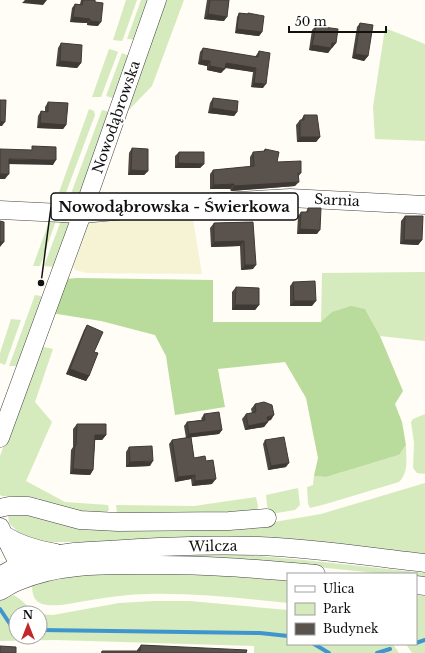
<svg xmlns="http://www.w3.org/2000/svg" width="425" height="653" font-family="'Libre Baskerville',serif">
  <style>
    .farmland { fill: #f6f3d4 }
    .green { fill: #d5ebbd }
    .forest { fill: #b9dc9c }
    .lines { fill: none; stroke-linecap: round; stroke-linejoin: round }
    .stream { stroke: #3f96cf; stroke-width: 4 }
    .minor-casing { stroke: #444; stroke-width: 19 }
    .minor { stroke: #fff; stroke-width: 18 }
    .wall { fill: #4d4742 }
    .shaded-wall { fill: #3f3936 }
    .building { fill: #5a524d; stroke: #3f3936 }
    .labels { text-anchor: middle; stroke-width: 4; stroke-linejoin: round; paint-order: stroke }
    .street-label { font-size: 14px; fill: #111; stroke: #fff }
    .leader { fill: none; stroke: #111; stroke-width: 1.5 }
    .callout-dot { fill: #111; stroke: #fff; stroke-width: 1.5 }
    .callout { fill: #fff; stroke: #111; stroke-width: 1.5 }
    .callout-label { font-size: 15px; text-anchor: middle; font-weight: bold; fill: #111 }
  </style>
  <rect width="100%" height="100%" fill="#fffdf5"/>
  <path class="farmland" d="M191 207 202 274 87 273 75 270 73 266 88 225 95 218Z"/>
  <path class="green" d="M126 0H137L123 39 122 41 113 40Z
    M141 0H152L138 40 127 39Z
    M164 0H184L152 86 122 117Z
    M385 28 425 44V141L375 139 373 107Z
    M109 49 116 51 118 52 101 97H92Z
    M122 53 131 57 116 99 106 96Z
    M89 109 94 111 95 115 61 206H54Z
    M102 110 111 112 77 206 66 207Z
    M51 216 57 218 40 266H33Z
    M62 218 70 223 55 267 44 266Z
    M425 272V341L380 336 365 309 321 322 322 273Z
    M35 295 41 296 42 300 20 366H9Z
    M11 319 21 320 5 365 0 363V353Z
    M40 346 53 349 35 402 52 422 26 481 65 502 108 505 109 510 106 514 97 516 56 507 37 498 2 496 0 495V456Z
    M425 414V474L417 473 413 468 414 443 411 422 413 419Z
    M406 445C406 459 409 472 399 482L326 504 310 508 308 504 307 487 313 485 314 476 326 477 399 455Z
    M425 483V555L134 542H36L21 535 9 523 8 515 11 511 274 522 321 514Z
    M298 488 300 505 295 510 271 514 267 506 266 495Z
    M256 497 258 506 257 513H117L116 505 194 506Z
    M144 554H236L304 560 425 573V578L416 577V574H385L317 567 178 559Z
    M183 572 288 581V603C241 598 195 593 148 594 129 594 110 597 91 600 77 602 56 608 42 604 33 601 32 592 32 584L62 575Z
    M13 595C23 599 28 609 37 613H16V637H40V614L53 615 119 603 154 601H190L288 610V644H393L399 653H254V646L55 640 0 641V600L7 596Z
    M416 595 425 596V653H412L406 644H416Z"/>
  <path class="forest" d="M77 278 213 280V322H321L332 312 351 306 365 309 380 336 403 391 395 404 402 422 406 445 399 455 326 477 314 476 318 458 306 398 285 362 218 369 225 407 175 415 166 356 155 335 101 321 51 313 64 279Z"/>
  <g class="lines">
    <path class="stream" d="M0 609 14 630H16
      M40 630 260 633 288 636
      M416 643 425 640
      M314 644 329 653
      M377 653 390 649"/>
    <defs>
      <path id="minor" d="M0 210 82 214 203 203 290 198 425 205
        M0 438 82 214 157 0
        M0 508 9 506H28L80 520 118 522 229 521 267 518
        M0 527 19 565 18 576
        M4 535C20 545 37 550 56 553
        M0 576C23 561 48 555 74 552 136 548 198 544 259 546 314 548 370 557 425 563
        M416 585 425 586
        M0 591C6 588 12 583 19 581 58 564 103 565 145 565 203 564 259 569 316 574"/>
    </defs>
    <use href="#minor" class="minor-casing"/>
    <use href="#minor" class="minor"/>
  </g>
  <path class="wall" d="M81 0H95L98 26 87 25V23L70 22 72 8 75 4H80Z
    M207 0H229L224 21 204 19Z
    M239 13 247 14 248 13 262 32 259 36 235 33 237 17Z
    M360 23 368 56 364 61 352 58 357 27Z
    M316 26 336 43 328 53 309 50 312 30Z
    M61 43 81 63 77 68 56 66 58 48Z
    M203 48 255 57 259 51 263 88 251 87 253 72 225 68 221 73 207 70V66L198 64 200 52Z
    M213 98 237 112 234 116 208 113 210 103Z
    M48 102 66 125 63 129 37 128 38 116 41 111 45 112V107Z
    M304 115 320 137 316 142H297L296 125 300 120H301Z
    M132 148 148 171 144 175H128L129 153Z
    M265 149 277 162 301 173 298 177 295 186 231 191 230 189H210V174L213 170 250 167V157L253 152H263Z
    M179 152 204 164 200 168H175V156Z
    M308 208 317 234H297L298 216 301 212H306Z
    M405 216 422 240 418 245 400 244 401 221Z
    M253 222V269L241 270 240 246 211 247 210 228 214 223Z
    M293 282 312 306H290V286Z
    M236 287 259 305 255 310H232V292Z
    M87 325 89 376 86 381 66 374 84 330Z
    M255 404 271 420 268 421 264 427 245 430 242 419 246 414 252 413 251 409Z
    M204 414 222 430 219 434 191 437 194 458 206 461 212 484 192 486 191 479 175 482 169 444 172 440 186 438 184 426 187 422 202 420 201 419Z
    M77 424 106 435 102 440H95L93 470 90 475 70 474 71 450 73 447V429Z
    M265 440 286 467 268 470 263 444Z
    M129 447 150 466 126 467V452Z
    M141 645 246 653H101L102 651H137V650Z"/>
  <path class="shaded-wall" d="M25 0H47L43 5 22 3Z
    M208 14 227 17 224 21 204 19Z
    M73 17 90 19 87 23 70 22Z
    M90 21 101 22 98 26 87 25Z
    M237 29 262 32 259 36 235 33Z
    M332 43H336L332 48H329Z
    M312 45 331 48 328 53 309 50Z
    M355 54 368 56 364 61 352 58Z
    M201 60 210 61 207 66 198 64Z
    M60 61 81 63 77 68 56 66Z
    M226 63 256 68 253 72 222 67Z
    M210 66 225 69 221 73 207 70Z
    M254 83 266 84 263 88 251 87Z
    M212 108 237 112 234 116 208 113Z
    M0 121 5 122 2 126H0Z
    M40 123 66 125 63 129 37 128Z
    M300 137H320L316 142H297Z
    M9 159 56 160 53 165 6 164Z
    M178 163 204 164 200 168H175Z
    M131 170 148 171 144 175H128Z
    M0 174H9L5 179H0Z
    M299 182 295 186 231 191 234 186Z
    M234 184 230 189H210L214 185Z
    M300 229 320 230 317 234H297Z
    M404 240H422L418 245 400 244Z
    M244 241 240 246 211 247 214 242Z
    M0 242H4L0 247Z
    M245 265H256L253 269 241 270Z
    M294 301H316L312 306H290Z
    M235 305H259L255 310H232Z
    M70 369 89 376 86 381 66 374Z
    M274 415 271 420 264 421 267 417Z
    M268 422 264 427 245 430 248 426Z
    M222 430 219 434 186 438 189 434Z
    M95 435H106L102 440H92Z
    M153 461 150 466 126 467 130 462Z
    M289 463 286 467 268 470 271 466Z
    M73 469 93 470 90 475 70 474Z
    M195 475 191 479 175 482 178 477Z
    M216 479 212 484 192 486 195 481Z"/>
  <path class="building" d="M83 0H95V2L103 3 101 22 90 21V19L73 17 75 4 82 5Z
    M210 0H229L227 17 208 14Z
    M239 13 248 14V13L264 16 262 32 237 29Z
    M360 23 373 25 368 56 355 54Z
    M316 26 338 29 336 43H332L331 48 312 45Z
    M61 43 82 45 81 63 60 61Z
    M203 48 258 57 259 51 270 53 266 84 254 83 256 68 226 63 225 69 210 66V61L201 60Z
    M213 98 238 101 237 112 212 108Z
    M0 100H6L5 122 0 121Z
    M48 102 68 103 66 125 40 123 41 111 48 112Z
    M304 115H317L320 137H300V120H304Z
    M32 146 56 147V160L9 159V174H0V149L32 150Z
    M132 148 148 149V171L131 170Z
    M265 149 279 152 277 162 301 161V173H298L299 182 234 186V184L214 185 213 170 254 166 253 152 265 151Z
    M179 152H204V164L178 163Z
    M308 208H321L320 230 300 229 301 212H308Z
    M405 216H423L422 240H404Z
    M0 221 4 222V242H0Z
    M253 222 256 265H245L244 241 214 242V223Z
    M315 281 316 301H294L293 282Z
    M236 287 259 288V305H235Z
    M87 325 103 332 94 352 98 353 89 376 70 369Z
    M264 402 272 405 274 415 267 417 268 422 248 426 246 414 256 412 255 404Z
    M219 412 222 430 189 434 187 422 205 420 204 414Z
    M77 424H106V435H95L93 470 73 469 75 445H76Z
    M191 437 194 458 205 456 206 461 213 460 216 479 195 481V475L178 477 172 440Z
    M284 437 289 463 271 466 265 440Z
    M152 446 153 461 130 462 129 447Z
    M141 645 247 650 246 653H102V651H140Z
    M0 646 16 647V653H0Z"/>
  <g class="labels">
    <g class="street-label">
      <text transform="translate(116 117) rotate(-71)" y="5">Nowodąbrowska</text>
      <text transform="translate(337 200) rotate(3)" y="5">Sarnia</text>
      <text transform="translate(213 546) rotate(-1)" y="5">Wilcza</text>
    </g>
  </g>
  <path class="leader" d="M41 283L51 207"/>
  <circle class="callout-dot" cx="41" cy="283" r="4"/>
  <rect class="callout" x="51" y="193" width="247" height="27" rx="4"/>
  <g class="callout-label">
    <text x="174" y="212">Nowodąbrowska - Świerkowa</text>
  </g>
  <rect x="287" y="573" width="130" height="72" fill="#ffffff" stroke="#a0a0a0"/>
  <rect x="295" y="586" width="20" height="6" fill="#ffffff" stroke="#a0a0a0"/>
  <text x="323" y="593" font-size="12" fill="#111111">Ulica</text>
  <rect x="295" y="603" width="20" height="12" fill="#d5ebbd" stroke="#a0a0a0"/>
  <text x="323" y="613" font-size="12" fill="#111111">Park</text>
  <rect x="295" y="623" width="20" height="12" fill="#5a524d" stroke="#a0a0a0"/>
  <text x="323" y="633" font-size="12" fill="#111111">Budynek</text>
  <g transform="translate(28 625)"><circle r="19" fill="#ffffff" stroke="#a0a0a0"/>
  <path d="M0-3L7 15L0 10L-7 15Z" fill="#c4262e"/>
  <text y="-6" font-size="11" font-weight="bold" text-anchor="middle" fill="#111111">N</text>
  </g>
  <path d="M289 26v6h97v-6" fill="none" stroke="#111111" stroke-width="2"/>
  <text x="295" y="26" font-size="12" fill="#111111" stroke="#ffffff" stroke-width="3" paint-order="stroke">50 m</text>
</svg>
